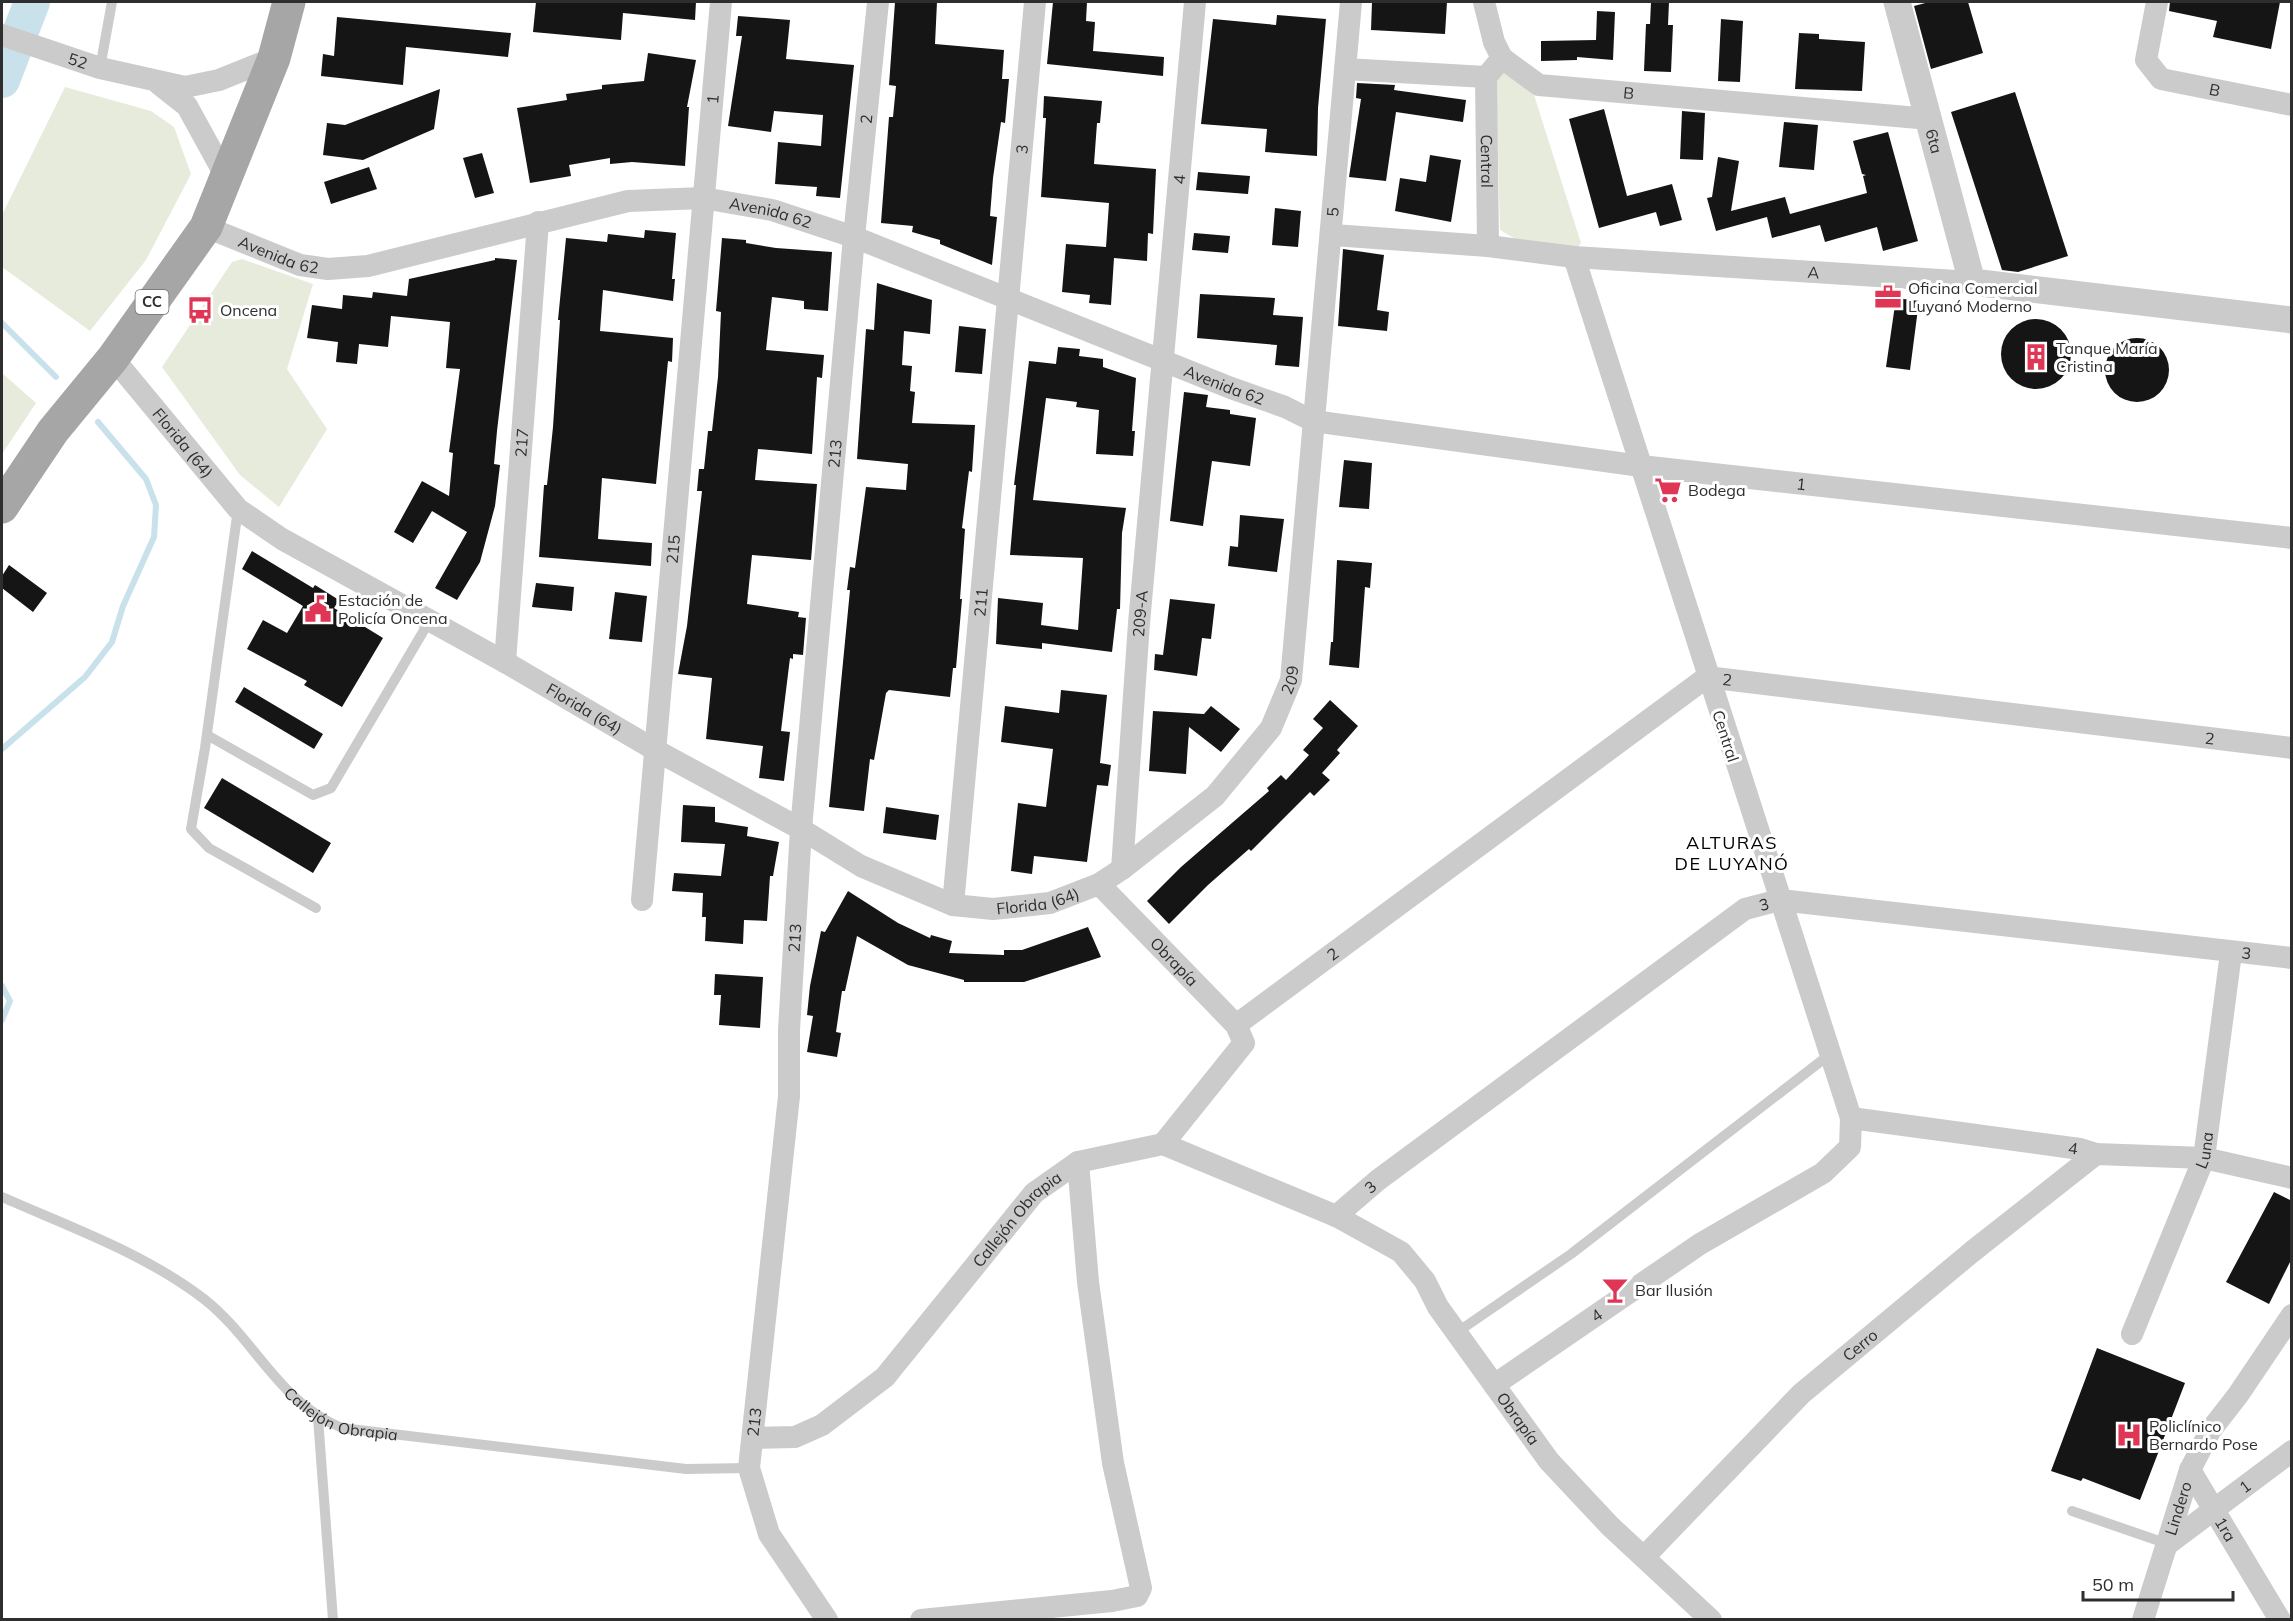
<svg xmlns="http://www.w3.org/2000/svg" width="2293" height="1621" font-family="Mulish,sans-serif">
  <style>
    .green { fill: #e6ebdc }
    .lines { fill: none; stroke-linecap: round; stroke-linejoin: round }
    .stream { stroke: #c9e1ea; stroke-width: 6 }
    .river { stroke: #c9e1ea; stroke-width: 36 }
    .building { fill: #151515 }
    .service { stroke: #cbcbcb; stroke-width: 10 }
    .minor { stroke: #cbcbcb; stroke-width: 22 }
    .tertiary { stroke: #cbcbcb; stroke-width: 27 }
    .primary { stroke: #a6a6a6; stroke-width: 33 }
    .labels { text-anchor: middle; stroke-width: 6; stroke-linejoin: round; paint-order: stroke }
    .shield { fill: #fff; stroke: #6d6d6d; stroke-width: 1.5 }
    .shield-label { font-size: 15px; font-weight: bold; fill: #2e2e2e }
    .street-label { font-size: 16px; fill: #2e2e2e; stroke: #fff }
    .poi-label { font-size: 16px; fill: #2e2e2e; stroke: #fff; text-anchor: start }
    .neighbourhood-label { font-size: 18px; letter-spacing: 1.5px; fill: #000; stroke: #fff }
  </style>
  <rect width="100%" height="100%" fill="#fff"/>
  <path class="green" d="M1506 70 1534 95 1581 243 1575 250 1526 245 1500 230 1496 77Z
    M65 87 151 111 174 127 191 174 146 260 90 331 2 267V215Z
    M242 259 313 284 287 369 327 429 279 507 240 475 162 367 232 262Z
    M2 373 36 403 2 454Z"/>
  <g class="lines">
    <path class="stream" d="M2 323 56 377
      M2 749 85 677 112 642 123 606 154 537 156 505 146 479 98 422
      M2 986 10 1001 2 1020"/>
    <path class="river" d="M2 80 32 2"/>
  </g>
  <path class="building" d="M536 2H696L695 20 623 13 621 40 533 32Z
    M895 2H937L935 44 1004 50 1002 79H1009L1005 123 1001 122 993 178 990 216 997 217 992 265 940 244V240L912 232 913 226 881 223 889 117H893L896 86 889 85Z
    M1053 2H1087L1086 21 1095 22 1093 51 1164 57 1163 76 1047 64Z
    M1372 2H1447L1445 34 1371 30Z
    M1651 2H1669L1668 25H1673L1671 72 1644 71 1646 24H1650Z
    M1929 2H1968L1983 53 1931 69 1914 6Z
    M2170 2H2280L2271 49 2213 37 2217 21 2169 11Z
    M1597 11 1615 12 1613 60 1577 57V60L1541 61V41L1596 40Z
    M1277 15 1326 19 1318 108 1317 156 1265 152 1267 129 1201 124 1213 19 1276 25Z
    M738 16 790 20 786 59 854 65 840 198 816 196 817 187 775 184 778 142 821 146 823 115 774 111 771 132 728 126 742 36H736Z
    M337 17 511 33 508 57 406 47 403 85 321 76 323 54 334 56Z
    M1721 19 1743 21 1740 82 1718 81Z
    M1799 33 1819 34V39L1865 42 1862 91 1795 89Z
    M648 53 696 60 687 107H689L685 166 632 162 610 164V158L569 165 571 176 530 183 517 108 567 100 566 94 602 89V85L644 81Z
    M1357 83 1395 85 1394 90 1466 100 1463 122 1396 112 1386 181 1349 177 1361 99 1356 98Z
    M440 89 434 129 363 160 323 155 327 123 345 125Z
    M2015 92 2068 256 2018 272 2002 270 1951 112Z
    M1044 96 1102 101 1100 123H1097L1094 164 1156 169 1153 234 1148 233 1147 261 1114 258 1111 305 1089 303 1090 295 1062 292 1066 244 1106 247 1109 203 1041 197 1046 118H1043Z
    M1604 109 1627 196 1672 184 1682 220 1660 226 1656 212 1599 228 1569 119Z
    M1682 111 1705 113 1703 160 1680 159Z
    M1784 122 1818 125 1814 170 1779 167Z
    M1888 132 1918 241 1883 251 1877 227 1825 242 1820 225 1772 238 1767 217 1716 231 1707 198 1712 197 1718 157 1739 161 1731 211 1785 197 1790 214 1867 193 1863 176 1866 175 1862 174 1853 141Z
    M482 153 494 193 475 198 463 158Z
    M1430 155 1461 160 1451 222 1395 211 1400 178 1426 182Z
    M369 167 377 189 331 204 324 182Z
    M1198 172 1250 176 1248 194 1196 190Z
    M1275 208 1301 211 1298 247 1272 245Z
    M645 230 676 233 672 279H675L673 301 603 290 600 331 673 338 672 362 668 361 656 484 602 478 598 539 652 543 651 566 539 557 544 485H547L553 427 560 320H558L566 238 607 242 608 234 644 238Z
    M1194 233 1230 236 1228 253 1192 250Z
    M722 238 746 240V243L776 248 832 252 828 311 804 309V301L772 297 766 350 824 355 822 378 817 377 812 454 758 449 755 480 817 484 811 560 752 555 747 604 799 612 798 617 806 618 803 655 793 654V659L790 658 781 731 790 732 784 781 759 778 763 746 706 739 712 678 678 674 687 626 702 491H697L699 469H704L708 431H712L718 377 721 312 716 311Z
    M1343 249 1384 255 1377 310 1389 312 1387 331 1338 326Z
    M495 258 517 260 497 431 494 464 500 465 495 506 480 562 457 600 435 588 467 532 432 511 413 543 394 532 422 481 449 496 453 453 449 452 460 369 446 368 450 322 391 316 388 347 359 344 357 364 336 362 338 342 307 338 312 305 342 309 343 295 372 298 373 292 407 296 409 279 495 260Z
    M877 283 932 300 930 334 904 331 902 365 912 366 910 391 915 392 912 423 975 425 972 472 969 471 962 528 965 529 960 599H962L956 668H953L950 697 889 690 886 693 874 760 870 759 864 811 829 807 850 590H847L850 567 855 568 866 487 906 490 908 464 857 459 866 329 874 330Z
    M1200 294 1275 298 1273 315 1303 317 1299 367 1275 365 1277 345 1197 338Z
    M1896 298 1919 301 1910 370 1886 367Z
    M2001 354a35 35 0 1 1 70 0a35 35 0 1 1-70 0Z
    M959 326 986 329 982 374 955 372Z
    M2105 370a32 32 0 1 1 64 0a32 32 0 1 1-64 0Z
    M1058 347 1080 349 1079 356 1103 359V367L1136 378 1132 431H1135L1133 456 1096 454 1099 410 1076 407 1077 402 1046 398 1033 500 1126 508 1122 533 1120 609H1117L1112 652 1042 643V649L996 644 998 598 1043 603 1041 625 1078 630 1083 558 1010 555 1016 485H1014L1029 361 1056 364Z
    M1184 392 1208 395 1206 407 1230 410V414L1256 418 1250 466 1212 461 1203 526 1170 521Z
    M1344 460 1372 463 1369 509 1339 507Z
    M1240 515 1284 519 1277 572 1228 566 1230 546 1238 547Z
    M252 551 313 588 315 585 339 600 334 608 383 638 342 707 304 685 307 681 247 649 263 620 287 633 303 606 242 569Z
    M1337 560 1372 563 1370 588 1365 587 1359 668 1329 665 1331 642H1333Z
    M9 565 47 593 33 612 2 588V576Z
    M536 583 574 587 572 611 532 607Z
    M615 592 647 596 642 642 609 639Z
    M1170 599 1215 604 1211 639 1202 638 1197 676 1154 670 1155 654 1163 655Z
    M244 687 323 734 314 749 235 702Z
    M1061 690 1107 695 1100 763 1111 765 1108 786 1097 785 1087 862 1034 856 1032 874 1011 871 1018 803 1046 807 1053 749 1001 742 1005 706 1059 713Z
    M1330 700 1358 726 1337 750 1340 753 1322 773 1330 780 1314 796 1310 792 1251 851 1249 849 1208 885 1169 924 1147 901 1181 867 1269 791 1267 788 1281 775 1286 780 1309 755 1303 750 1323 728 1313 719Z
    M1211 706 1240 729 1221 752 1189 727 1186 774 1149 771 1153 711 1204 714Z
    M222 778 331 843 313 873 204 808Z
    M683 805 715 807V822L748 827 747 836 779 842 773 876H770L767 921 744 920 743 944 705 941 706 917H702L703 893 672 891 674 873 721 876 725 844 681 842Z
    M886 807 939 815 936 840 883 833Z
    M848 891 898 923 930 938 931 935 952 941 949 953 1004 955V950H1022L1088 927 1101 957 1024 982H964V980L908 965 857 936 845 991H842L836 1032 841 1033 837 1057 807 1052 813 1016 807 1015 810 986 821 931 825 932Z
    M715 974 763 977 760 1028 719 1025 721 995H714Z
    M2274 1192 2292 1201V1258L2269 1304 2226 1282Z
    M2097 1348 2185 1383 2140 1500 2083 1478 2081 1481 2051 1471Z"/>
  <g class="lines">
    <g class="service">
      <path d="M100 68 112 2"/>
      <path d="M238 509 205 748 191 829 209 848 316 908"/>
      <path d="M207 735 313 795 331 788 430 620"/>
      <path id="s1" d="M2 1197C70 1227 144 1253 204 1299 256 1340 277 1401 342 1428L686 1469 749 1468"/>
      <path d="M1456 1333 1571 1254 1829 1055"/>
      <path d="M318 1418 333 1620"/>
      <path d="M2072 1511 2168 1544"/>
    </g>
    <g class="minor">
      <path d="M1484 2 1494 42 1502 58"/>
      <path id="s2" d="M2157 2 2146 60 2161 79 2292 105"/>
      <path id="s3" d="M2 35 100 68 185 87 219 80 274 58"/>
      <path id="s4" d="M1345 69 1486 77 1502 58 1539 85 1930 119"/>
      <path id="s5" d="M1486 77 1488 246"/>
      <path d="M159 84 187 106 226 177"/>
      <path id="s6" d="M206 227 300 265 328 269 368 266 628 201 703 198 772 210 854 237 1231 388 1285 407 1313 421 1641 466 2292 538"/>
      <path id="s7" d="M1333 235 1488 246 1574 257 1972 282"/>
      <path id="s8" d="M113 358 238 509 282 539 505 662 657 751 801 829 861 866 953 905 993 909 1050 903 1099 884 1122 869 1215 796 1271 728 1291 680 1351 2"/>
      <path id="s9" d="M505 662 538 222"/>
      <path id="s10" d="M1122 869 1139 623 1195 2"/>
      <path id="s11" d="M1099 884 1236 1025 1244 1043 1163 1144"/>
      <path id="s12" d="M642 900 721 2"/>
      <path id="s13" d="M953 905 1035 2"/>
      <path id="s14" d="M1236 1025 1707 677 2292 748"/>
      <path id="s15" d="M1851 1118 2080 1149 2096 1154 2204 1158 2292 1178"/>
      <path id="s16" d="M1336 1216 1378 1180 1745 909 1780 900 2292 958"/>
      <path id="s17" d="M2132 1334 2204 1158 2231 953"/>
      <path id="s18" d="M1494 1385 1700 1244 1823 1173 1850 1147 1851 1118 1574 257"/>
      <path id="s19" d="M753 1438 795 1437 822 1425 885 1377 1034 1193 1078 1162 1163 1144 1336 1216 1401 1252 1425 1281 1438 1307 1549 1461 1610 1526 1711 1620"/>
      <path id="s20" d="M2190 1470 2280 1620"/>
      <path id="s21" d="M2168 1544 2292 1451"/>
      <path id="s22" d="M1644 1557 1801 1394 1973 1251 2096 1154"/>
      <path id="s23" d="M827 1620 769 1534 749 1468 789 1096V1030L801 829 854 237 878 2"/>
      <path d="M921 1620 1112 1601 1137 1596 1141 1588 1113 1463 1088 1282 1078 1162"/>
      <path id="s24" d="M2143 1620 2190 1470 2210 1431 2238 1395 2292 1315"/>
    </g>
    <path class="tertiary" id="s25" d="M1897 2 1972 282 2292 320"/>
    <path class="primary" d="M2 507 53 431 113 358 206 227 274 58 289 2"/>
  </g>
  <defs>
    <symbol id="office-bare" viewBox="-9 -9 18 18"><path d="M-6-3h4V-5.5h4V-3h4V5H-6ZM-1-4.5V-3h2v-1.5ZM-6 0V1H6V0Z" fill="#df3656" stroke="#fff" stroke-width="2.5" paint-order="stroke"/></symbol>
    <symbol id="bus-bare" viewBox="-9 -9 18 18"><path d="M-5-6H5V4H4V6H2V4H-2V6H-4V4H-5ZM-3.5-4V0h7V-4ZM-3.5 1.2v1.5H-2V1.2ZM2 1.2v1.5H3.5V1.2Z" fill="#df3656" stroke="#fff" stroke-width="2.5" paint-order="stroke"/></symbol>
    <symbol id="building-bare" viewBox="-9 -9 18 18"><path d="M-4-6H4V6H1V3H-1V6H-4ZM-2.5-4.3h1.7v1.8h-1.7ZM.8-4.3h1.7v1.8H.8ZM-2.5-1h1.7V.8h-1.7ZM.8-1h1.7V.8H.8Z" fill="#df3656" stroke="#fff" stroke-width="2.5" paint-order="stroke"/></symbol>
    <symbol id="supermarket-bare" viewBox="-9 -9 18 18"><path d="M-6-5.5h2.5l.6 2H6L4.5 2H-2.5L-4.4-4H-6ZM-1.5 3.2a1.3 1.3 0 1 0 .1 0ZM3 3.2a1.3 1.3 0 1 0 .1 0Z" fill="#df3656" stroke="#fff" stroke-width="2.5" paint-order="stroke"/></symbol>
    <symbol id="civic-bare" viewBox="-9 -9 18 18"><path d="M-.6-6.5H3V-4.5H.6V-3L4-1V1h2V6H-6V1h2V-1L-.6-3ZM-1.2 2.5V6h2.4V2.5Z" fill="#df3656" stroke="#fff" stroke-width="2.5" paint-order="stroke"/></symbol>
    <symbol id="bar-bare" viewBox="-9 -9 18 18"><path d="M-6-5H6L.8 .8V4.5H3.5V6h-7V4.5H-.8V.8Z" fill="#df3656" stroke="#fff" stroke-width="2.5" paint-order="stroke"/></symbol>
    <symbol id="hospital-bare" viewBox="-9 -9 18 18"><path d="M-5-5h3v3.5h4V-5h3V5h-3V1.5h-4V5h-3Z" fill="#df3656" stroke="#fff" stroke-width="2.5" paint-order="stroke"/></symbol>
  </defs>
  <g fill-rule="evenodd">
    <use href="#office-bare" x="1869" y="278" width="38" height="38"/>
    <use href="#bus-bare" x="181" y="291" width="38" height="38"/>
    <use href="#building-bare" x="2017" y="338" width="38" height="38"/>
    <use href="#supermarket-bare" x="1649" y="471" width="38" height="38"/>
    <use href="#civic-bare" x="299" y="590" width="38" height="38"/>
    <use href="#bar-bare" x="1596" y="1271" width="38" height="38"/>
    <use href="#hospital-bare" x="2110" y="1416" width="38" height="38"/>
  </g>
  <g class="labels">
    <rect class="shield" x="135.5" y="290" width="33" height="24" rx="4.5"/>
    <g class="shield-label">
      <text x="152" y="307">CC</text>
    </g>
    <g class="street-label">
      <text dy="6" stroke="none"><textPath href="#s3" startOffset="80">52</textPath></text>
      <text dy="6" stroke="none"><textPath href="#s2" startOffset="138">B</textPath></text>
      <text dy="6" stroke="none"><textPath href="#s4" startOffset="302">B</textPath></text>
      <text dy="6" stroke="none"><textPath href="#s12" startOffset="804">1</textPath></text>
      <text dy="6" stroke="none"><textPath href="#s23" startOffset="1527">2</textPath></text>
      <text dy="6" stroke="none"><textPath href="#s25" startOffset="144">6ta</textPath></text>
      <text dy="6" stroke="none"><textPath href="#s13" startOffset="759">3</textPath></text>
      <text dy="6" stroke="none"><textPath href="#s5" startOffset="84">Central</textPath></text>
      <text dy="6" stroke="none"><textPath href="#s10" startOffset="692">4</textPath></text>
      <text dy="6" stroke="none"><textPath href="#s8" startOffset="1920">5</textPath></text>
      <text dy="6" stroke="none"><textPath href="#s6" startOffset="582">Avenida 62</textPath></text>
      <text dy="6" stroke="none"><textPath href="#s6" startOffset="78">Avenida 62</textPath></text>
      <text dy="6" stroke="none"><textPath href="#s7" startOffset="482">A</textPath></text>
      <text dy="6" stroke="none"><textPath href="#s6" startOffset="1068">Avenida 62</textPath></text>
      <text dy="6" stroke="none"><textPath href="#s8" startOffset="110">Florida (64)</textPath></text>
      <text dy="6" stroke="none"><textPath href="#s9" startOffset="220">217</textPath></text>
      <text dy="6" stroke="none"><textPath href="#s23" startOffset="1191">213</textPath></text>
      <text dy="6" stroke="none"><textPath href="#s6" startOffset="1656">1</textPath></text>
      <text dy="6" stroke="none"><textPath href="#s12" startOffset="352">215</textPath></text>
      <text dy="6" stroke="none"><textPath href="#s13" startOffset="304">211</textPath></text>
      <text dy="6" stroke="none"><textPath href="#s10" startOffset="256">209-A</textPath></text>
      <text dy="6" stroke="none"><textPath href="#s8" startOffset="1450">209</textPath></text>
      <text dy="6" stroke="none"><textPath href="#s14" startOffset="606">2</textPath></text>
      <text dy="6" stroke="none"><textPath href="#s8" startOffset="596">Florida (64)</textPath></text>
      <text transform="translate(1726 736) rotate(72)" y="6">Central</text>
      <text dy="6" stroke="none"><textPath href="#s14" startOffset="1092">2</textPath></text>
      <text dy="6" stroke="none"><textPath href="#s8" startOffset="1100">Florida (64)</textPath></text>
      <text dy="6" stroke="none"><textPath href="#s16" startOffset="531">3</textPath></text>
      <text dy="6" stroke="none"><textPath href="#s23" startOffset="705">213</textPath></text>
      <text dy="6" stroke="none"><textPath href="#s14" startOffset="120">2</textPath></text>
      <text dy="6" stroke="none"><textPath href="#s16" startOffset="1017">3</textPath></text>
      <text dy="6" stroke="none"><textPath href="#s11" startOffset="108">Obrapía</textPath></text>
      <text dy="6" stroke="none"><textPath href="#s15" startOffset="224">4</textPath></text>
      <text dy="6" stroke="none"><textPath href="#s17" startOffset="198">Luna</textPath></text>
      <text dy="6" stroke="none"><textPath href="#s16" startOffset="45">3</textPath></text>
      <text dy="6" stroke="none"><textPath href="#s19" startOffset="357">Callejón Obrapia</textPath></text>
      <text dy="6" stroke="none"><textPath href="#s18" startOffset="124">4</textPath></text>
      <text dy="6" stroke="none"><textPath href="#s22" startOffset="303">Cerro</textPath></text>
      <text dy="6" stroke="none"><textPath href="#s1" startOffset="412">Callejón Obrapia</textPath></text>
      <text dy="6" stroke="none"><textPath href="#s19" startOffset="994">Obrapía</textPath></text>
      <text dy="6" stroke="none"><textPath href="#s23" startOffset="219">213</textPath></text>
      <text dy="6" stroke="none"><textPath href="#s21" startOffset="96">1</textPath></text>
      <text dy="6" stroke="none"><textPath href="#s24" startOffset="117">Lindero</textPath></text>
      <text dy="6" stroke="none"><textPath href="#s20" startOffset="69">1ra</textPath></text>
    </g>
    <g class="poi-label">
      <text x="1908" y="294">Oficina Comercial<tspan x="1908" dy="18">Luyanó Moderno</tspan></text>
      <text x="220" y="316">Oncena</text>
      <text x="2056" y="354">Tanque María<tspan x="2056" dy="18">Cristina</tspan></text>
      <text x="1688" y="496">Bodega</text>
      <text x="338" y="606">Estación de<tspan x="338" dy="18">Policía Oncena</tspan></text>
      <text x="1635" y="1296">Bar Ilusión</text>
      <text x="2149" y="1432">Policlínico<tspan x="2149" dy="18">Bernardo Pose</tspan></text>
    </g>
    <g class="neighbourhood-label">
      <text x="1732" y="849">ALTURAS<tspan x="1732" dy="21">DE LUYANÓ</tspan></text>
    </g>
  </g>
  <rect width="2293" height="1621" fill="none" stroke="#2e2e2e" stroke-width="6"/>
  <path d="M2083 1591v9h150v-9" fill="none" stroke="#2e2e2e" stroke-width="3"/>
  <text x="2092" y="1591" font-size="18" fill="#2e2e2e" stroke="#ffffff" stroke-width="4.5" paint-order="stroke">50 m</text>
</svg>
